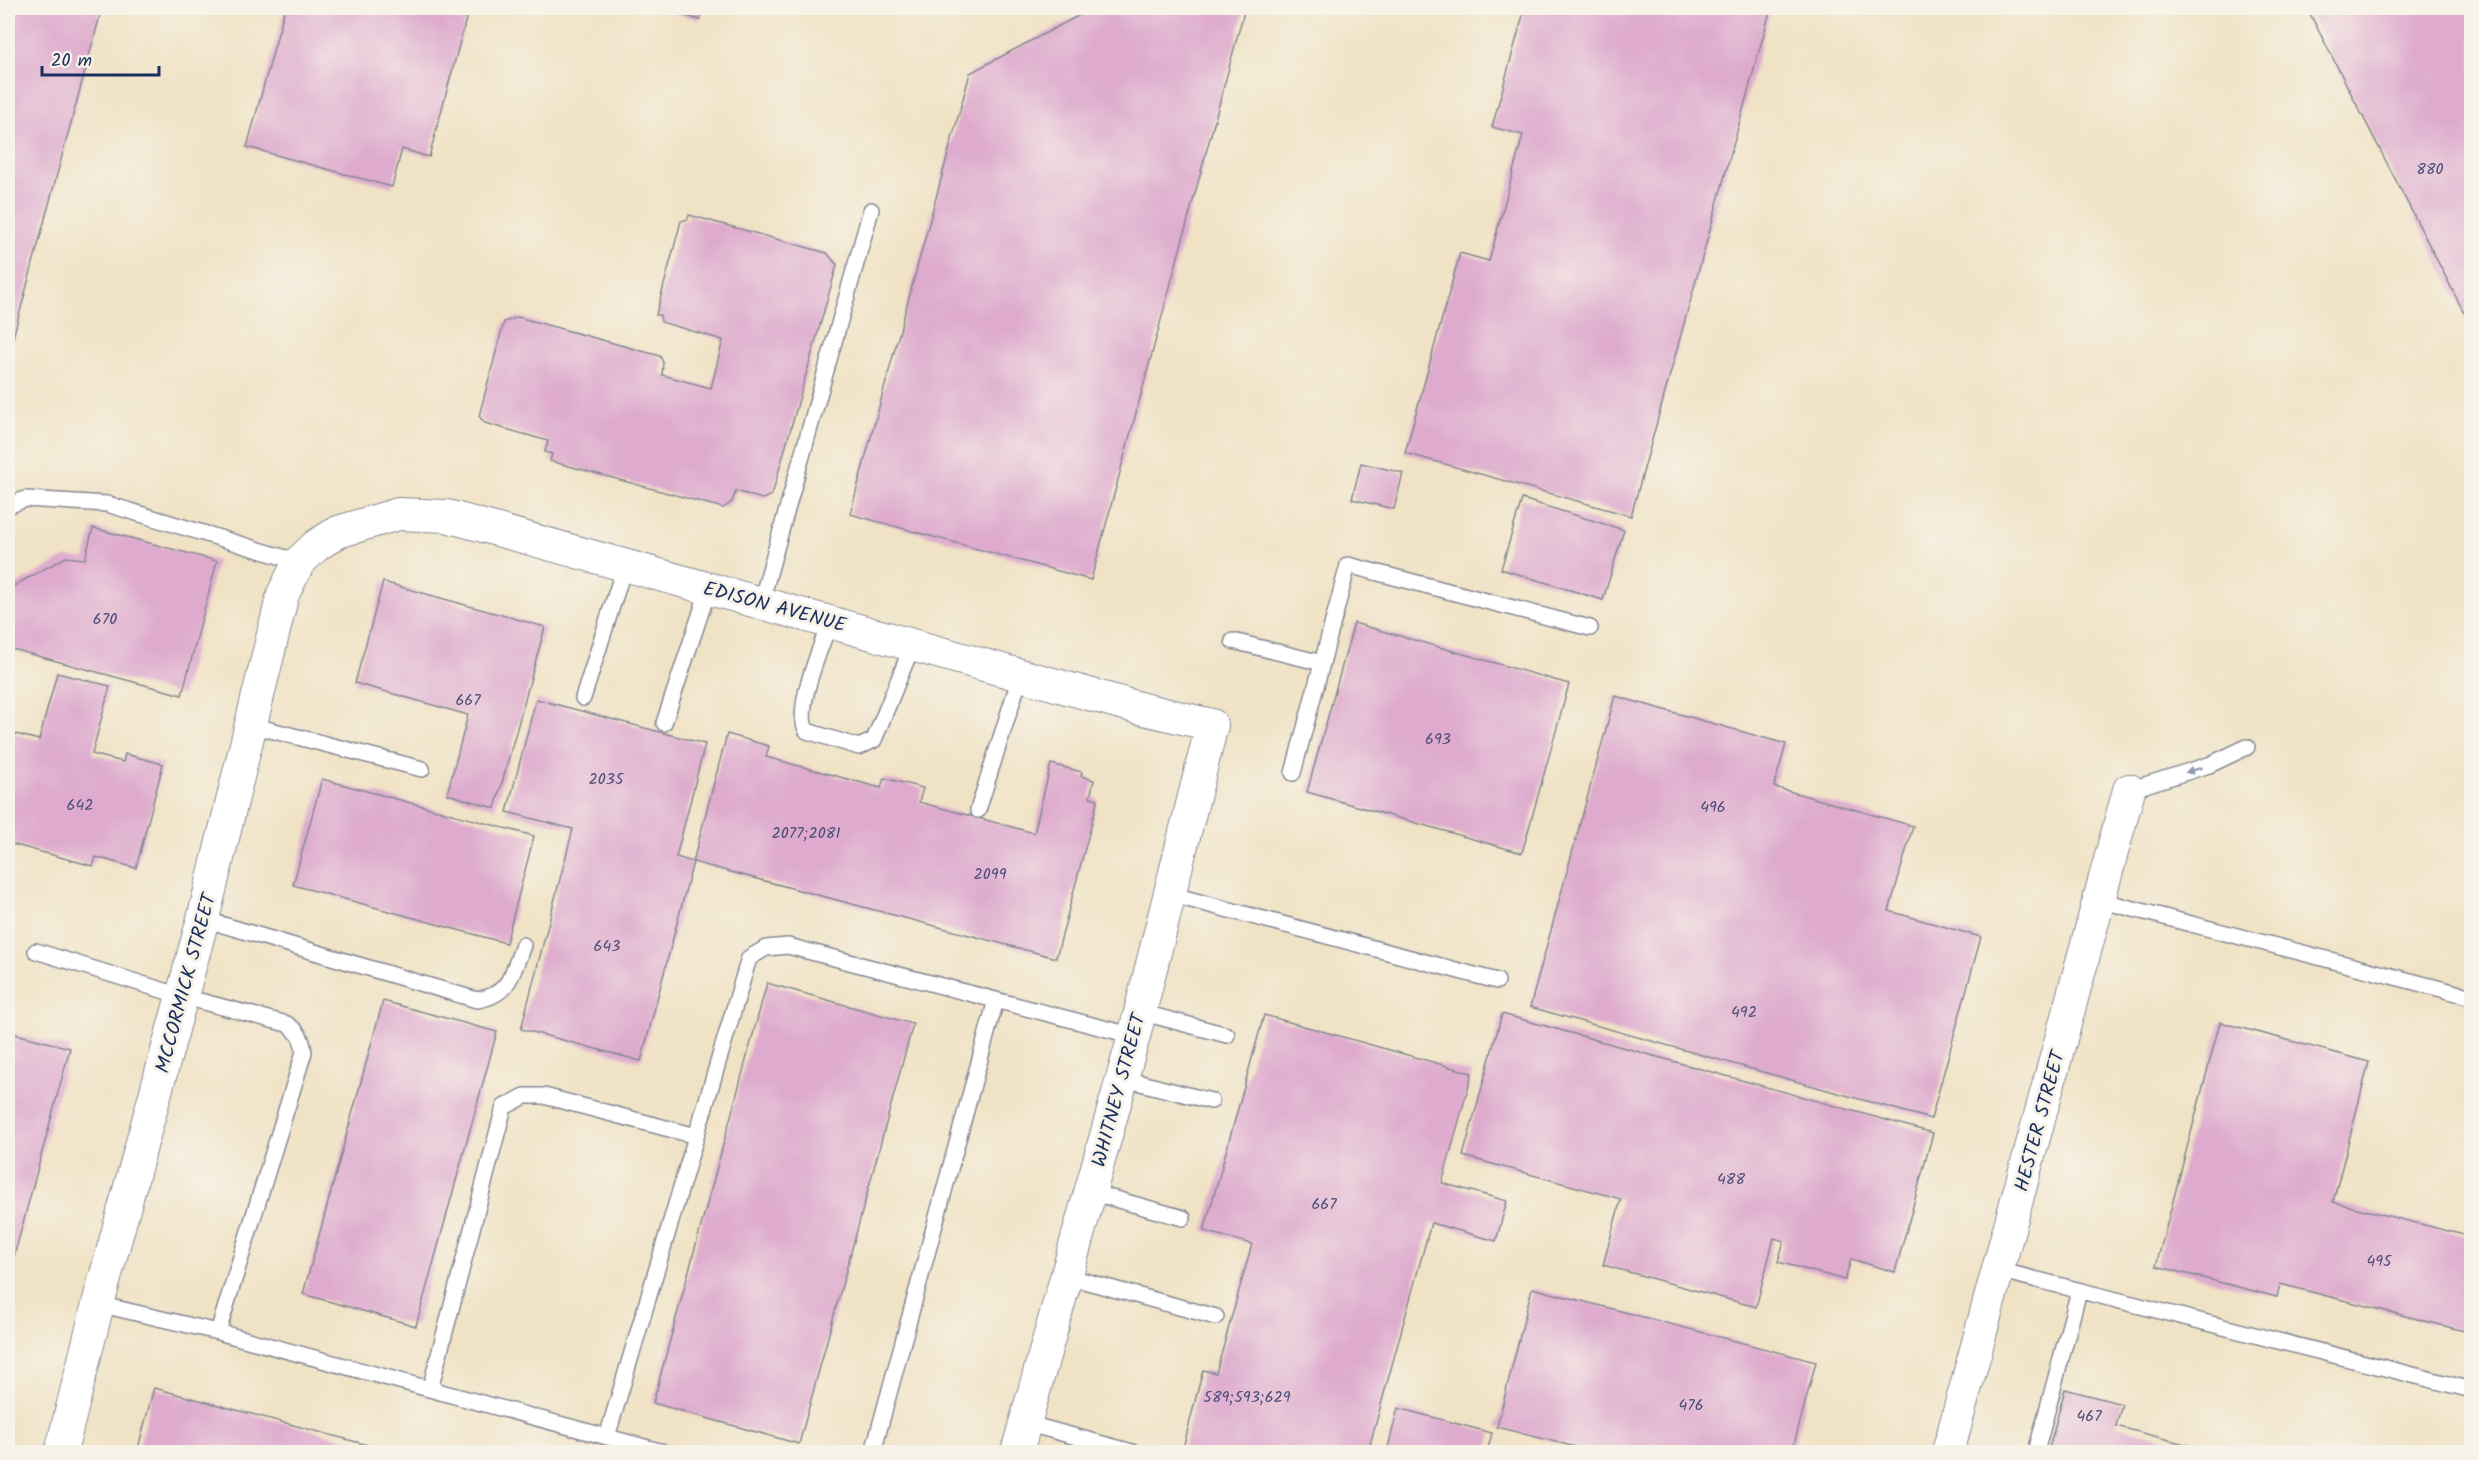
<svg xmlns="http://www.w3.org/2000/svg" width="2479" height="1460" font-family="Kalam,sans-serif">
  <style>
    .building { fill: #deabce }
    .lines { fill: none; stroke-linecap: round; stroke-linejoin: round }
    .lane-casing { stroke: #868892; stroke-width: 18 }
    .street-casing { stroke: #868892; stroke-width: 34 }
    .lane { stroke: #fff; stroke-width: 15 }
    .street { stroke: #fff; stroke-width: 32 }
    .oneway { fill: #8d97ae }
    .labels { text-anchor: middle; stroke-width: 6; stroke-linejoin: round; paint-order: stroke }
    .number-label { font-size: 16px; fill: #4c4e7a }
    .street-label { font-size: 20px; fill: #1b2f5e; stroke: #f7f3e8 }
  </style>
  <rect width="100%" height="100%" fill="#f7f3e8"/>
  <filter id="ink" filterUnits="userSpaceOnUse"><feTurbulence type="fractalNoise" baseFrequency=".0167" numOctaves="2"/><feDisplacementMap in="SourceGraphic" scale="12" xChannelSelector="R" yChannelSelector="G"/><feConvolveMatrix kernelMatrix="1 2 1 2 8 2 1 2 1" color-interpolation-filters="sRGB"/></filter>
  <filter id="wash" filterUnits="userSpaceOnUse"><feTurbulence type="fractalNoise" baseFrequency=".008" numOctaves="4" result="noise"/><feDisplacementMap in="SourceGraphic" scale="24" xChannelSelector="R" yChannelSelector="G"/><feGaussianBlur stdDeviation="1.35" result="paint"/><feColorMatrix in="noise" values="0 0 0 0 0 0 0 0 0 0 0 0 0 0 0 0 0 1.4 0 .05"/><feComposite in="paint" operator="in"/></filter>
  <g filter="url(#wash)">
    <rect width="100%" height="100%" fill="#f0e2c5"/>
    <g id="blocks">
      <path class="building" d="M8 8H102L8 356Z
        M285 8H469L429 157 402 149 392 187 247 147Z
        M658 8H703L700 20Z
        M1093 8H1245L1091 580 850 514 970 73Z
        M1525 8H1771L1631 516 1405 453 1460 253 1489 261 1523 135 1492 127Z
        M2307 8H2472V328Z
        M689 215 827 253 837 265 772 495 762 499 736 491 732 502 723 508 550 461 552 454 545 452 548 441 485 423 479 416 504 322 518 317 660 356 663 363 662 375 711 388 723 340 661 322 660 315H656L681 221 688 219Z
        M1361 463 1403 473 1394 509 1352 499Z
        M1522 499 1624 530 1603 600 1501 569Z
        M93 528 217 561 182 695 8 648V589L66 557 85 559Z
        M383 582 545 627 495 808 447 794 468 715 355 683Z
        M1354 623 1569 684 1522 853 1307 792Z
        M57 673 110 686 92 754 123 762 125 754 163 764 136 868 96 857 93 866 8 843V732L39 740Z
        M1615 696 1786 744 1774 787 1913 826 1889 911 1981 937 1931 1119 1530 1007Z
        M536 699 705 744 676 857 693 862 641 1061 521 1029 573 829 507 812Z
        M727 734 769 746 766 757 881 788 884 778 923 788 919 802 1034 833 1051 764 1082 772 1081 776 1094 780 1090 797 1098 799 1056 958 693 862Z
        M322 779 534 836 506 943 293 885Z
        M767 983 913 1024 799 1444 653 1403Z
        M383 1001 497 1032 416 1326 303 1294Z
        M1502 1014 1933 1133 1895 1272 1851 1259 1845 1280 1778 1262 1784 1241 1774 1238 1756 1307 1603 1265 1621 1199 1463 1156Z
        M1264 1015 1472 1073 1442 1183 1507 1201 1496 1241 1431 1223 1368 1452H1182L1203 1370 1216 1373 1252 1244 1204 1231Z
        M2220 1022 2369 1062 2333 1202 2472 1237V1333L2280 1284 2277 1297 2156 1266Z
        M8 1032 70 1048 8 1279Z
        M1532 1288 1816 1362 1792 1452H1595L1497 1427Z
        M154 1388 394 1452H137Z
        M2065 1389 2122 1404 2116 1426 2215 1452H2048Z
        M1398 1408 1492 1433 1487 1452H1387Z"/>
    </g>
  </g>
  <g filter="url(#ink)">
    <use href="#blocks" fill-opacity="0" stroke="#868892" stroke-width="1.5"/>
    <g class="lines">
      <defs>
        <path id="lane" d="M8 506 25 499 107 504 299 562
          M761 602 871 210
          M830 621C822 646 793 710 807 731L859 747 874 740 913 644
          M1233 641 1322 663
          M583 698 625 565
          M664 723 709 588
          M251 725 422 769
          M1293 773 1348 565 1590 628
          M2129 790 2209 765 2247 747
          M978 810 1021 674
          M1169 894 1497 981
          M2099 900 2472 997
          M203 919 477 1000C510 995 513 972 523 945
          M36 951 181 996 287 1024C299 1032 302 1038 304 1052L218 1332
          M1140 1012 1227 1035
          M1121 1078 1211 1101
          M1090 1192 1183 1218
          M1998 1270 2472 1390
          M1066 1276 1216 1317
          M98 1304 218 1332 663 1452
          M430 1389 504 1107 525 1096H544L696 1136
          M1025 1423 1132 1452
          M607 1437 749 958 766 948 788 946 1134 1036
          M873 1452 996 1000
          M2036 1452 2079 1291"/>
        <path id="street" d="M61 1452 98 1304 203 919 283 594 299 562 317 545 338 532 398 514 447 516 1139 708 1212 725 1134 1036 1017 1452
          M1948 1452 2129 790"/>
      </defs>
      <use href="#lane" class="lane-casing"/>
      <use href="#street" class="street-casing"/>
      <use href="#lane" class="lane"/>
      <use href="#street" class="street"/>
    </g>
    <defs><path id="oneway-solid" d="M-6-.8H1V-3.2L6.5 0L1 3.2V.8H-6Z" transform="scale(1.5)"/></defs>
    <use class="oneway" href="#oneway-solid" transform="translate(2194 770) rotate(163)"/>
  </g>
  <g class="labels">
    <g class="number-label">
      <text x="2430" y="174">880</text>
      <text x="105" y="624">670</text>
      <text x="468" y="705">667</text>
      <text x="1438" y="744">693</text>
      <text x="606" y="784">2035</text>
      <text x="80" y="810">642</text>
      <text x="1713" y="812">496</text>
      <text x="806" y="838">2077;2081</text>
      <text x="990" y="879">2099</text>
      <text x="607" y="951">643</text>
      <text x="1744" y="1017">492</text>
      <text x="1731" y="1184">488</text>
      <text x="1324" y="1209">667</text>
      <text x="2379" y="1266">495</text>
      <text x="1247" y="1402">589;593;629</text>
      <text x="1691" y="1410">476</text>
      <text x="2089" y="1421">467</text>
    </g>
    <g class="street-label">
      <text transform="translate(775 606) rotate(15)" y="7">EDISON AVENUE</text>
      <text transform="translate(185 983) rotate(-75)" y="7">MCCORMICK STREET</text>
      <text transform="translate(1118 1090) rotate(-75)" y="7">WHITNEY STREET</text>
      <text transform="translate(2039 1121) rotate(-75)" y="7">HESTER STREET</text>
    </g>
  </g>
  <rect width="2479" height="1460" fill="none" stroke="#f7f3e8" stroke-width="30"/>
  <path d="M42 66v9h117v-9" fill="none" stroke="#1b2f5e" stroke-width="3"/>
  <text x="51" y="66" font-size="18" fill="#1b2f5e" stroke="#f7f3e8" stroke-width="4.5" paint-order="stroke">20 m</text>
</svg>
